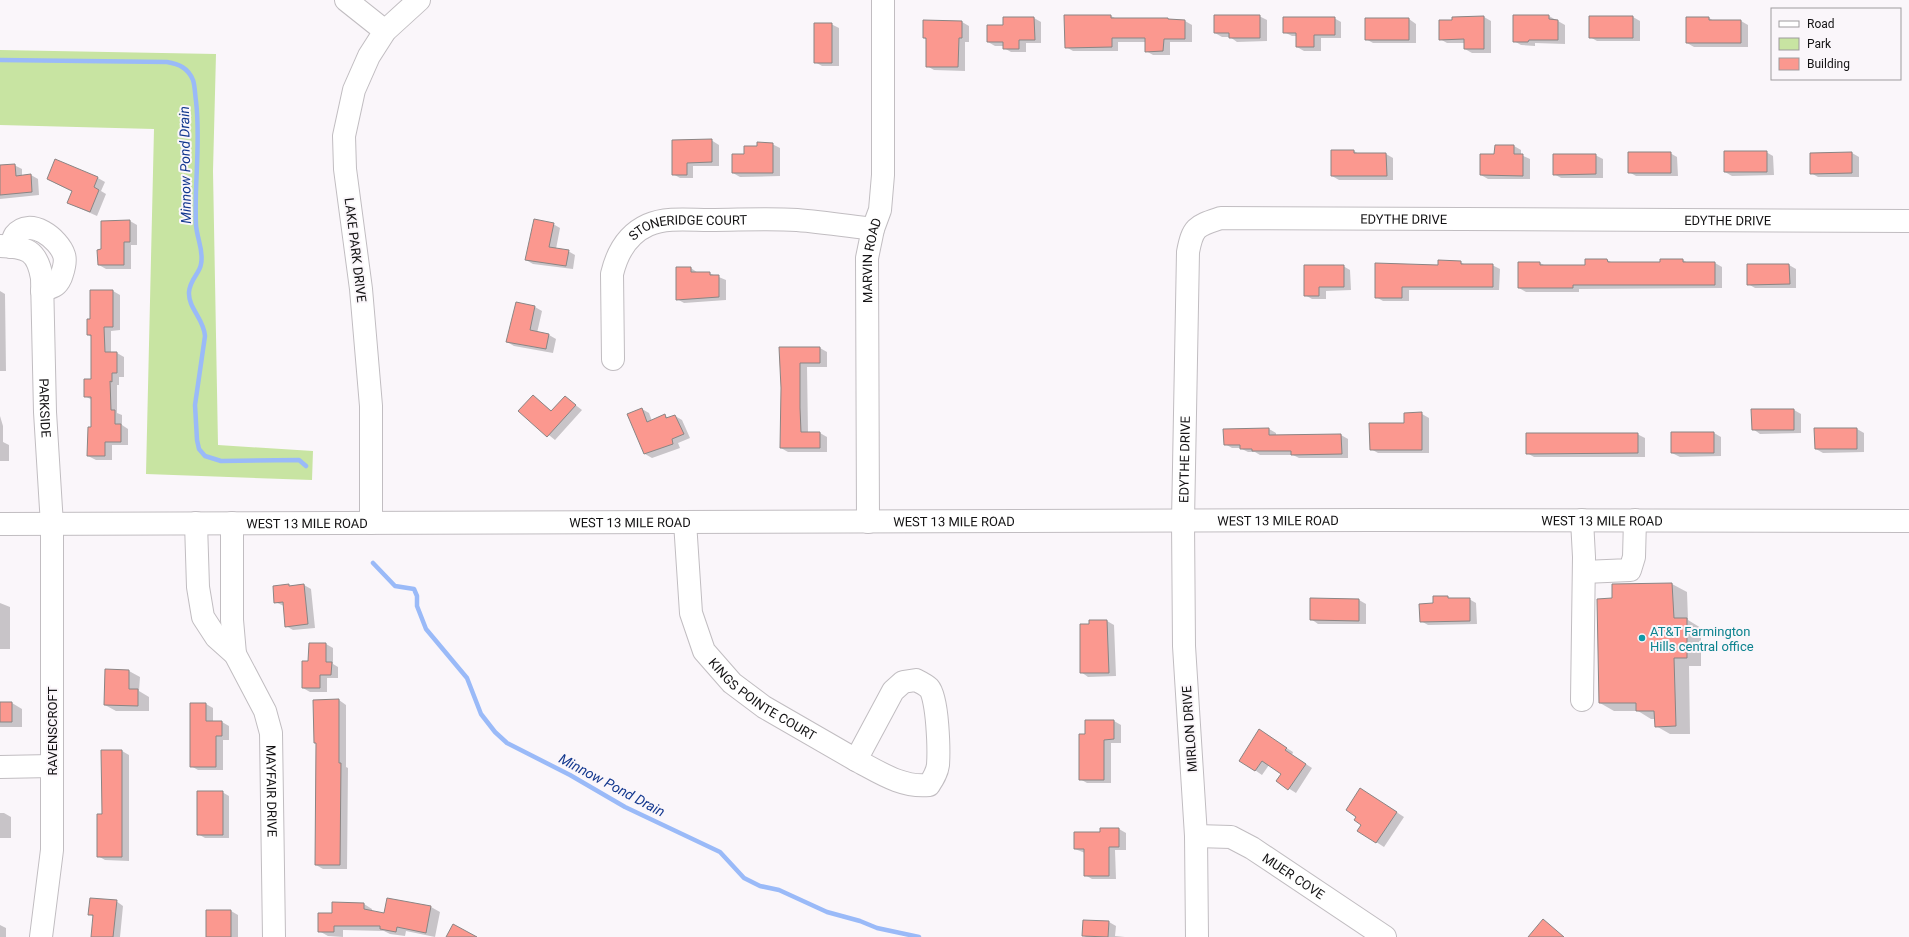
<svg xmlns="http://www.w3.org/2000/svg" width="1909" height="937" font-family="Roboto,sans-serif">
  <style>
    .green { fill: #c8e4a2 }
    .shadow { fill: #0003 }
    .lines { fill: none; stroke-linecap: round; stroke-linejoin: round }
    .stream { stroke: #9abaf8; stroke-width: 4.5 }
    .building { fill: #fb988f; stroke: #8a8584 }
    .minor-casing { stroke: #c1bdc1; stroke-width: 24 }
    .minor { stroke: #fff; stroke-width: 22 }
    .culture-dot { fill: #0f9aa8; stroke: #faf6fa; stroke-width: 1.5 }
    .labels { text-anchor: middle; stroke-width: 4; stroke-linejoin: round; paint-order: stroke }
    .street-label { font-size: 13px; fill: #141314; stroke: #faf6fa }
    .culture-label { font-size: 13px; fill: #0d838f; stroke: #faf6fa; text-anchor: start }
    .water-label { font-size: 14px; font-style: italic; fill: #12378e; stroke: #faf6fa }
  </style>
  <rect width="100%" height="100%" fill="#faf6fa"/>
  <path class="green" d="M0 50 216 54 213 171 218 445 313 451 312 480 146 474 154 129 0 125Z"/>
  <path class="shadow" d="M1065 16H1111L1117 19H1168L1185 21 1192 25V42H1170V55H1153L1146 51V42H1118V51H1073L1066 47Z
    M1259 16 1267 20V41L1237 42 1230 37H1222L1215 33Z
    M1549 16 1565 25V44L1535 43V46L1521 45 1514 41Z
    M1484 17 1491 21V53H1472L1465 49V43H1447L1440 39Z
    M1633 17 1640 21V41H1597L1590 37Z
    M1004 18H1034L1041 22V43H1026V52H1011L1004 48V46H995L988 42 1004 26Z
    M1334 18 1341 22V38H1321V51H1304L1297 47V36H1292L1284 32Z
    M1709 18 1714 21H1741L1748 25V47H1694L1687 43Z
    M1409 19 1416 24V43H1373L1366 39Z
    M962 22 969 26V42H965V71L934 70 927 66V40L924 38Z
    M831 24 839 28V66H822L815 62Z
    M711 140 719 145V166H693V178H680L673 174Z
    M772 144 780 148V176L740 177 733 173 745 155Z
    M1514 146 1521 150V155L1530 159V179H1488L1481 175Z
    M1332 151H1354L1359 154H1386L1393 158V180H1339L1332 176Z
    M1766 152 1773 156 1774 175 1732 176 1725 172Z
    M1670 153 1677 157 1678 176H1636L1629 172Z
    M1852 153 1859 157V177H1818L1811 173Z
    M1595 155 1603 159V178H1561L1554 174Z
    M14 165 22 169V176L31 175 38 179 39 195 0 199V166Z
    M98 178 105 182 101 191 106 194 97 216 68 203 73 192 55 183Z
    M130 221 137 225V245H131V269H106L99 265 102 250V222Z
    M553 224 560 228 556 249 568 251 575 255 573 269 533 264 526 260Z
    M1607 260 1613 263H1661L1683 260 1688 263H1715L1722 267V288L1579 289V292H1526L1519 288V263H1540L1546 266H1586Z
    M1460 262 1466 265H1492L1500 269 1499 290H1409V301H1383L1376 297 1439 266Z
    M1748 265H1789L1796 269V288H1755L1748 284Z
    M1343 266 1350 270 1351 290 1326 291V299H1312L1305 295Z
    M677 268H691L698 273H709L726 280V300L684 303 677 299Z
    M0 291 5 294 6 371H0V416L3 426V442L9 445V461H0Z
    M113 291 120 295V330L111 331V353H117L124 357V377H119V385H117V413L122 415V425L128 429V445H112V460H96L88 456 92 428V400L85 396 92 380V337L88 335 91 320Z
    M517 303 535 307 542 311 537 333 549 335 556 339 553 353 514 346 507 342Z
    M780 348H820L827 352V367H807L808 433H820L827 437V452H788L781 448 782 388Z
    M533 396 552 411 565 397 582 410 555 440 519 411Z
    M642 409 649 413 652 421 665 416 669 418 675 416 682 420 690 438 678 443 680 448 652 458 645 454 628 415Z
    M1752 410H1794L1801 414V433L1760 434 1753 429Z
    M1422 414 1429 418V453H1378L1371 449 1405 424Z
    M1269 429 1276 433V436L1341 435 1348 439V458H1299L1293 455H1260L1255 452H1248L1240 448H1232L1225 444Z
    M1857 429 1864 433V452L1823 453 1816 449Z
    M1714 433 1721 437V456L1680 457 1672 453Z
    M1637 434 1645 438V457H1534L1527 453Z
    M1672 584 1687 592 1688 620 1701 628V666H1689L1690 734H1670L1656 726 1655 719H1651L1638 711H1614L1600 703 1613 599Z
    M304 585 311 589 315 628 293 630 286 626 284 606 275 602 274 587Z
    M1434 597 1469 599 1476 603 1477 624 1428 625 1421 621 1434 604Z
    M1359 600 1366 604V624H1318L1311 619Z
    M0 603 10 607V649H0Z
    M1090 621H1107L1114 625 1116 676 1088 677 1081 672Z
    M310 644H326L333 648V664L338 667V678H327V692H310L303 688 309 662Z
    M129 671 140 677 139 691 149 697V711H116L105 705Z
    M339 700 346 705V767L348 768 347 869H323L316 865 317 744 315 743Z
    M0 703H12L22 709V727H0Z
    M206 704 213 708V722H222L229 726V740H223V770H198L191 766Z
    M1114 721 1121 725V743H1111V783H1087L1080 779 1086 735Z
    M1266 735 1293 752 1292 755 1312 768 1296 793 1277 781 1282 773 1269 765 1262 775 1240 760Z
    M122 751 129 755V861L105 860 98 856 103 815Z
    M222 792 229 796V838H205L198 834Z
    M1367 793 1404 817 1384 847 1359 831 1363 824Z
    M0 813H4L11 817V838H0Z
    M1119 829 1126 833V850H1115L1116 879H1092L1085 875V853L1075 849 1101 833Z
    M388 899 431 907 440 912 435 937 406 931 405 936 390 934 384 931 343 930V937L328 936 319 931 333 914 364 904 372 909V912L385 914Z
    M116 901 123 906 120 937H92L94 917 89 914Z
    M231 911 238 915V937H207Z
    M1109 922 1116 926 1115 936 1125 937H1086L1083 935Z
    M0 925 6 928V937H0Z"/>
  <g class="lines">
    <path class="stream" d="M0 60 167 62C179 64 188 68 193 80 195 86 195 95 196 101 201 142 194 184 196 225 197 239 204 251 201 264 200 273 190 279 189 292 188 308 204 319 205 336L195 405 197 440 199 449 205 456 221 461 299 460 306 466
      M373 563 395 586 414 589 417 596V606L426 629 467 678 481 714 495 732 507 743 570 775 625 807 720 852 744 878 760 886 779 890 827 912 860 921 877 928 919 937"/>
  </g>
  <path class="building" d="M1064 15H1111V18H1168V19L1185 20V39H1164L1163 51 1145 52V38H1112V47L1065 48Z
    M1214 15H1260V38H1229V33H1214Z
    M1513 15H1549V19L1558 20V40H1529L1528 42H1513Z
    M1484 16V49H1464V39L1439 40V20H1452V17Z
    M1589 16H1633V38H1589Z
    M1003 17H1034L1035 40H1019V49H1003V42H987V25H1003Z
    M1283 17H1335V35H1314V47H1296V33H1283Z
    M1686 17H1709V20H1741V43H1686Z
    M1365 18H1409V40H1365Z
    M923 20 962 21V38H959L958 67H926V38H923Z
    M814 23H832V63H814Z
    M712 139V162L687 163V175H672V140Z
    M757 142 773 143V173H732V154H744V146H757Z
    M1495 145H1514V154H1523V176L1480 175V154H1494Z
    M1331 150H1354V153H1386L1387 176H1331Z
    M1724 151H1767V172H1724Z
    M1628 152H1671V173H1628Z
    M1852 152V173L1810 174V153Z
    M1553 154H1596V174L1553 175Z
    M55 159 98 177 94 187 99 190 90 212 67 203 72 191 47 179Z
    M15 164 16 176 31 174 32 192 0 195V165Z
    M534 219 554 223 549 247 569 250 566 266 525 260Z
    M130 220V242H124V265H98L97 250 101 249V221Z
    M1585 259H1607L1608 262H1660V259H1683V262H1715V285H1573V288H1518V262H1540V265H1585Z
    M1438 260 1461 261V264H1493V287H1402V298H1375V263L1438 265Z
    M1747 264H1789L1790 284 1747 285Z
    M1304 265H1344V287H1319V296H1304Z
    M676 267H691V272H710V275H719V297L676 300Z
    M90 290H113V327H104L105 352H117V373H112V382L110 381 111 410H115V424H121V442H105V456H87L88 427H91V397H84V379H91V335H87V319H90Z
    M516 302 535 306 530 330 549 334 546 349 506 342Z
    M779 347H820V363H800V408L801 432H820V448H780L781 388Z
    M533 395 551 411 565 396 576 405 547 437 518 411Z
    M642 408 647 422 665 414 666 418 675 415 684 434 672 439 673 444 644 454 627 414Z
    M1751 409H1794V430H1752Z
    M1422 412V450H1370L1369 423H1404V413Z
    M1269 428V435L1341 434 1342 454 1291 455V451H1252V449H1240V445H1224L1223 429Z
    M1814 428H1857V449H1815Z
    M1671 432H1714V453H1671Z
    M1526 433H1638V453L1526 454Z
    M1672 583 1674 618H1687V658H1674L1676 726 1655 727 1654 711H1636V703H1599L1597 599 1612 598V584Z
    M289 584V586L304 584 308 624 285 627 283 602 274 603 273 586Z
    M1433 596H1448V598H1470V621L1420 622 1419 604 1433 603Z
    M1310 598 1359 599V621L1310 620Z
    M1089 620H1107L1109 673H1080V624H1089Z
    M309 643H326V662H332L331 675H320V688H302V661H308Z
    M105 669 129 670V689H138V706L104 705Z
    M339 699V763H341L340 865H315L316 743H314L313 700Z
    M0 702H12V722H0Z
    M190 703H206V721H222V736H216V767H190Z
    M1085 720H1114V739L1104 740V780H1079V734H1085Z
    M1259 729 1287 748 1285 750 1306 764 1288 790 1276 781 1281 774 1262 761 1255 771 1239 761Z
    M101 750H122V857H97V814H102Z
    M1360 788 1397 812 1376 843 1357 831 1361 825 1354 820 1356 817 1346 810Z
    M197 791H223V835H197Z
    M1100 828H1119V847H1109V876H1084V849H1074V832H1100Z
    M90 898 117 900 113 937H91L93 915H88Z
    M387 898 431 906 426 933 397 927 396 932 380 929V926H334V932H318V913H332V902L364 903V909L384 913Z
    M206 910H231V937H206Z
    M1543 919 1564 937H1528Z
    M1083 920 1109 921 1108 937 1082 936Z
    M453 924 477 937H446Z"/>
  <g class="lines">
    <defs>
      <g id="minor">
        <path d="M346 0 385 31"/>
        <path id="s1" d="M0 246C27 247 37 250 42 278L45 412 52 525V850L41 937"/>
        <path d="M11 247C12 243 13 238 15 235 30 216 59 239 64 255 66 261 64 268 62 274 61 278 58 284 54 286 50 288 46 289 42 291"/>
        <path id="s2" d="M613 359 612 274C617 253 628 234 648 225 666 217 690 220 709 220 738 220 768 218 797 220 823 222 848 226 873 229"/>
        <path id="s3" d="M685 522 691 613 704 651 732 683 764 707 856 760"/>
        <path id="s4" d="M868 522 867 258 873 229 880 210 883 175V0"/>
        <path id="s5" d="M196 523 198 587 203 617 216 637 235 654 265 711 271 733 274 937"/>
        <path d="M232 523V620L235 654"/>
        <path d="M371 523V406L361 289 345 169 344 136 354 90 369 56 385 31 419 0"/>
        <path id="s6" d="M0 524 1373 520 1909 521"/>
        <path d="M1584 572 1630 570 1634 557 1635 520"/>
        <path d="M916 680C920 682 926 685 929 688 938 698 939 751 938 765 937 773 933 779 929 785 902 788 879 772 856 760L893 691 903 682Z"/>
        <path d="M1582 700 1584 557 1582 520"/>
        <path d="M0 767 52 766"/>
        <path id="s7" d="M1196 836 1231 837 1252 848 1385 937"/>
        <path id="s8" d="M1197 937 1196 836 1184 646 1183 521 1188 252C1193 226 1197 226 1221 218L1909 221"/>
      </g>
    </defs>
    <use href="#minor" class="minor-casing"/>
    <use href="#minor" class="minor"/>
  </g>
  <circle class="culture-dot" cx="1642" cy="638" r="4"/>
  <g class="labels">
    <g class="street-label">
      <text dy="5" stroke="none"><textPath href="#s8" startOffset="920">EDYTHE DRIVE</textPath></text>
      <text dy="5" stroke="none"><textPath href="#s8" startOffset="1244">EDYTHE DRIVE</textPath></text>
      <text dy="5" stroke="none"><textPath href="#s2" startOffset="187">STONERIDGE COURT</textPath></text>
      <text transform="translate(356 250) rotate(83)" y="5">LAKE PARK DRIVE</text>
      <text dy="5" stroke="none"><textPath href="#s4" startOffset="262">MARVIN ROAD</textPath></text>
      <text dy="5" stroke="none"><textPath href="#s1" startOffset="190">PARKSIDE</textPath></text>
      <text dy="5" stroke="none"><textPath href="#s8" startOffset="478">EDYTHE DRIVE</textPath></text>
      <text dy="5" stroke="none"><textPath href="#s6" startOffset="1278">WEST 13 MILE ROAD</textPath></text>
      <text dy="5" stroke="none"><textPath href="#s6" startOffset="1602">WEST 13 MILE ROAD</textPath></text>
      <text dy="5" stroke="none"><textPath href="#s6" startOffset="954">WEST 13 MILE ROAD</textPath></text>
      <text dy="5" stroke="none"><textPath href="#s6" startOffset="630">WEST 13 MILE ROAD</textPath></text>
      <text dy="5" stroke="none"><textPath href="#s6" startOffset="307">WEST 13 MILE ROAD</textPath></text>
      <text dy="5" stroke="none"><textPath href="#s3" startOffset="208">KINGS POINTE COURT</textPath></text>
      <text transform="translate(1189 729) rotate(-94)" y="5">MIRLON DRIVE</text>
      <text transform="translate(52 731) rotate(-90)" y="5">RAVENSCROFT</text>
      <text dy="5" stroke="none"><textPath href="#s5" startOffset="289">MAYFAIR DRIVE</textPath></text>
      <text dy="5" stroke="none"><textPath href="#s7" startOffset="109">MUER COVE</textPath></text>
    </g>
    <g class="culture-label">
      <text x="1650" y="636">AT&amp;T Farmington<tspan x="1650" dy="15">Hills central office</tspan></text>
    </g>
    <g class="water-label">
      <text transform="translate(185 165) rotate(-91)" y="5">Minnow Pond Drain</text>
      <text transform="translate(612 785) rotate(28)" y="5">Minnow Pond Drain</text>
    </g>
  </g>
  <rect x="1771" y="8" width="130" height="72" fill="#faf6fa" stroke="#9e9b9e"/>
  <rect x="1779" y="21" width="20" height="6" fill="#ffffff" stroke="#9e9b9e"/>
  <text x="1807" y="28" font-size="12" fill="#141314">Road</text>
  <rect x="1779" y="38" width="20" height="12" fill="#c8e4a2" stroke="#9e9b9e"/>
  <text x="1807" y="48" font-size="12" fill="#141314">Park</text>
  <rect x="1779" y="58" width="20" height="12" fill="#fb988f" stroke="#9e9b9e"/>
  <text x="1807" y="68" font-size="12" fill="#141314">Building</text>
</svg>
